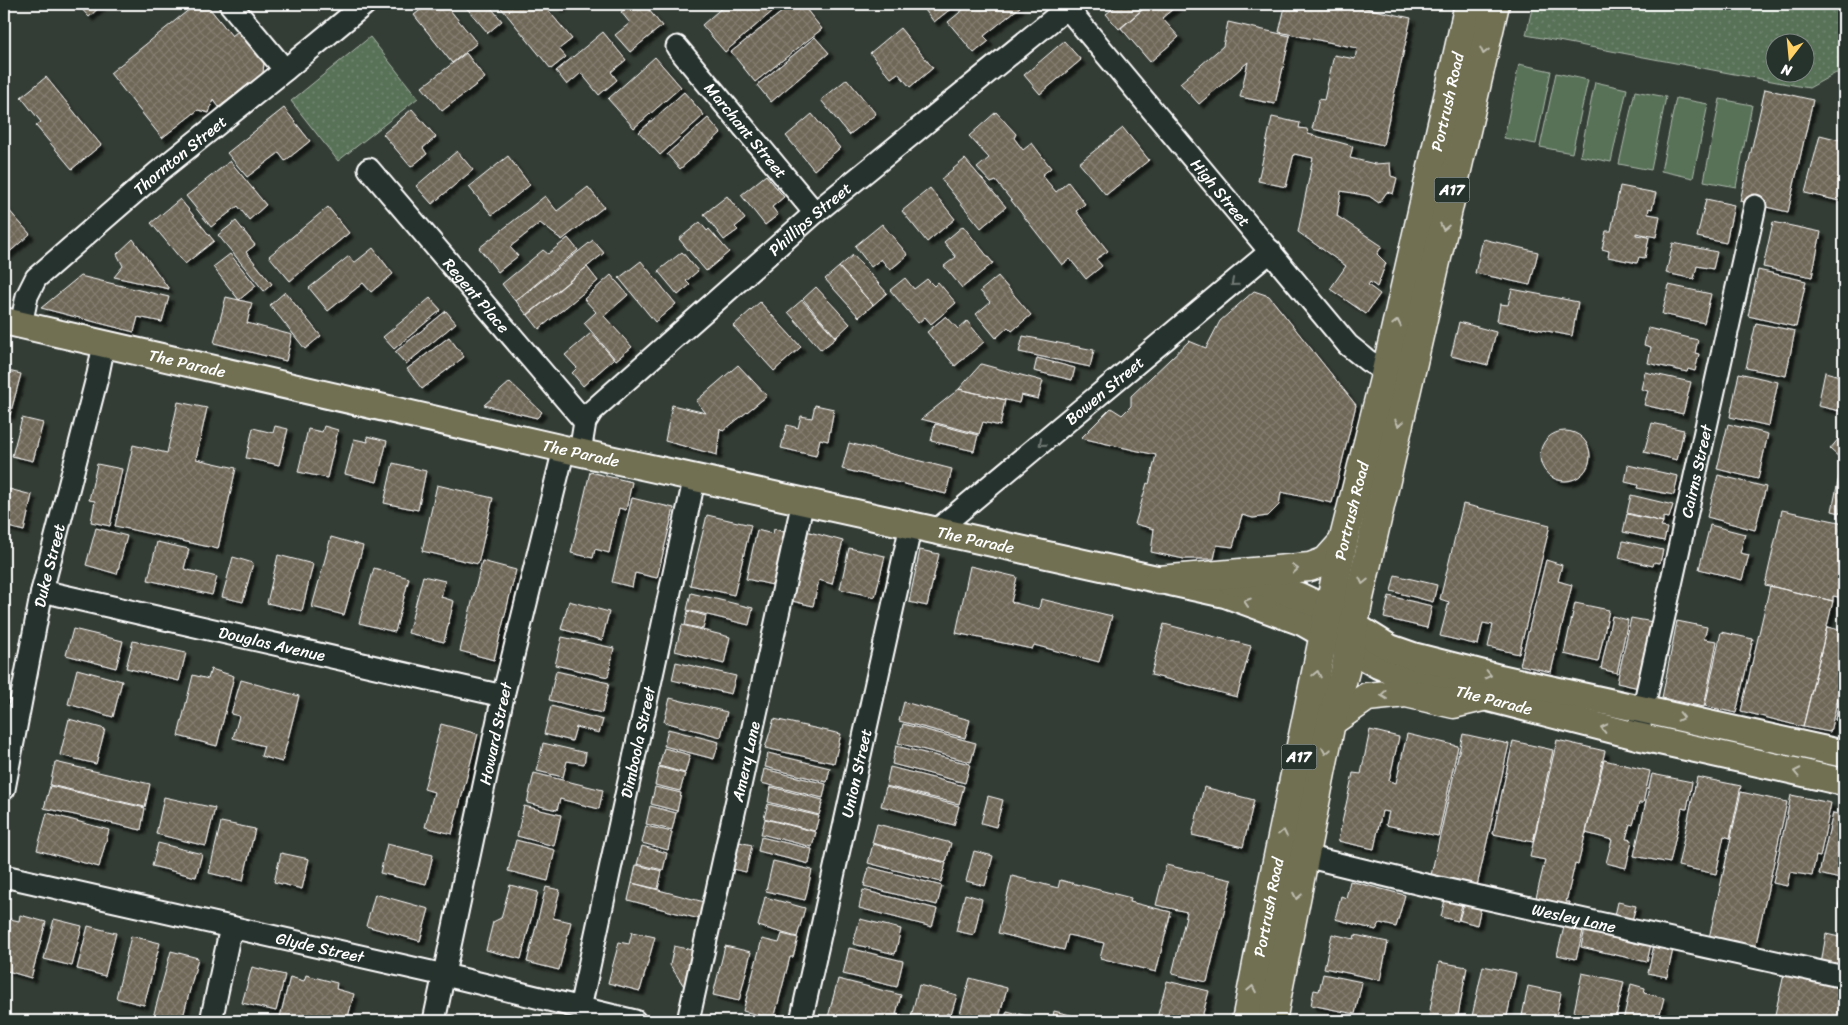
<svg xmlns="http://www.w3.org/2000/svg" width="1848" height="1025" font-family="Sriracha,sans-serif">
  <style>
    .park { fill: url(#park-dots); stroke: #acb8ac; fill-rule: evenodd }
    .pitch { fill: #587258; stroke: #acb8ac }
    .building { fill: url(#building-cross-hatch); stroke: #fff; filter: url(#shadow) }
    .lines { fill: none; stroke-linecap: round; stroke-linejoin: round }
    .minor-casing { stroke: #fff; stroke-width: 25 }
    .major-casing { stroke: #fff; stroke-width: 30 }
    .highway-casing { stroke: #fff; stroke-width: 31 }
    .minor { stroke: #26332d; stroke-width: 21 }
    .major { stroke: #716f52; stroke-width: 26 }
    .highway { stroke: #716f52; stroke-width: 28 }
    .oneway { stroke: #bfbeb1 }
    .oneway2 { stroke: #727a76 }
    .labels { text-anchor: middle; stroke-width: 4; stroke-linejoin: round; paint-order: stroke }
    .shield { fill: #26332d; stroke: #bec2c0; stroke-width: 1 }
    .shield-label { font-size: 15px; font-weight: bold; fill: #fff }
    .street-label { font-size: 16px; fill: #fff; stroke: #26332d }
  </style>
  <defs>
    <pattern id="park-dots" width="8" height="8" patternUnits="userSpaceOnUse" patternTransform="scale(1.25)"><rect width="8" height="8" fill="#587258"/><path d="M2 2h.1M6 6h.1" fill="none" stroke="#718771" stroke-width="1.8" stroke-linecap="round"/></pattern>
    <pattern id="building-cross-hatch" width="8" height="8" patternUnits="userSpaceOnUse" patternTransform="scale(1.25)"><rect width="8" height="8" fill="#6e6657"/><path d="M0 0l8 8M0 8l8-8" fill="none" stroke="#847d70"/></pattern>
    <filter id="shadow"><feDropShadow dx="4.5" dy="4.5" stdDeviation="1" flood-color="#0009"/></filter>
  </defs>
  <rect width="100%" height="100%" fill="#343d35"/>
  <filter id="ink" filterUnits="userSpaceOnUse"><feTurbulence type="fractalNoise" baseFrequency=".02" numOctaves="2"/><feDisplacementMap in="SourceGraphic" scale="10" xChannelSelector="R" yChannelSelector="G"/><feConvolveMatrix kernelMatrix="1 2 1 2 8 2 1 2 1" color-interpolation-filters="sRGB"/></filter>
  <g filter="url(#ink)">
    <path class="park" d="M1533 4H1844V75L1836 73 1809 88 1526 35ZM1776 42H1806V72H1776Z
      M370 37 418 98 338 161 291 101Z"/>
    <path class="pitch" d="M1519 64 1551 71 1536 144 1504 138Z
      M1556 73 1588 80 1572 153 1540 147Z
      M1595 82 1627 89 1611 162 1580 156Z
      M1635 91 1666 97 1651 170 1619 164Z
      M1676 98 1708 104 1693 178 1661 171Z
      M1720 99 1752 105 1736 187 1704 181Z"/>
    <path class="building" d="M77 4H103L89 17Z
      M196 4H206L232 36 244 26 265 52 263 73 219 107 213 99 209 113 198 110 162 138 110 73Z
      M428 4H445L477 43 452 63 414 15Z
      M463 4H488L502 21 488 33Z
      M498 4H543L572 39 559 49 566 57 551 69Z
      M555 4H565L559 9Z
      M631 4H644L662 26 630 52 615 35 630 23 621 12Z
      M726 4H781L725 52 702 25Z
      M792 4H802L822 29 755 82 731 52Z
      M930 4H957L934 22 925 10Z
      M970 4H1017L1020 7 984 36 989 41 974 53 948 22Z
      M1119 4H1149L1119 29 1106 14Z
      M1149 4H1179L1162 18 1179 37 1150 62 1121 28Z
      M1270 4H1352V5L1411 18 1383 145 1312 129 1319 99 1324 100 1334 55 1355 59 1357 48 1279 32 1285 7Z
      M1228 22 1290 36 1275 104 1240 97 1248 62 1199 104 1180 83 1223 46Z
      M900 28 933 68 910 87 898 73 891 78 870 53Z
      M603 32 626 60 611 72 617 80 599 95 581 73 567 85 556 71Z
      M815 37 829 53 771 102 757 85Z
      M1064 41 1081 60 1040 94 1024 75Z
      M466 53 485 78 442 111 422 87Z
      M655 57 681 87 634 128 608 99Z
      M46 77 101 145 72 169 36 126 41 122 21 97Z
      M847 79 876 114 849 135 821 100Z
      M1765 89 1813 100 1788 212 1740 201Z
      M684 92 704 115 660 155 639 132Z
      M284 108 310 141 285 161 279 153 247 177 227 153Z
      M412 109 436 137 423 148 427 154 411 167 383 134Z
      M996 112 1016 134 1014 138 1023 150 1032 143 1051 168 1042 175 1056 192 1068 182 1085 204 1076 211 1108 251 1096 259 1102 266 1086 279 1070 259 1062 265 996 181 991 183 977 168 989 158 969 136Z
      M812 114 840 148 814 170 786 136Z
      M1272 117 1300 123 1299 128 1307 129 1308 134 1353 146 1350 158 1375 164 1390 163 1391 176 1397 178 1393 194 1387 192 1379 203 1369 196 1341 191 1337 216 1382 246 1377 254 1386 263 1377 287 1370 282 1368 285 1380 294 1366 314 1330 289 1346 266 1298 232 1313 158 1294 154 1286 187 1258 181Z
      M708 118 721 133 680 169 667 154Z
      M1123 128 1149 160 1106 195 1079 163Z
      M1820 135 1844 141V202L1805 193Z
      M457 151 473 170 432 204 416 186Z
      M508 156 530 185 492 215 469 187Z
      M965 159 1006 207 981 228 941 179Z
      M230 161 266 205 249 220 238 206 211 227 186 196Z
      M766 175 784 197 772 207 778 215 765 225 741 195Z
      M1620 186 1656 193 1652 209 1649 208 1648 214 1660 216 1656 237 1636 233V235L1649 237 1645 258 1639 257 1637 263 1608 257 1609 251 1602 249 1606 231H1611Z
      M588 187 604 207 562 240 540 223 510 247 518 256 498 272 479 248 545 196 557 211Z
      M930 188 955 219 927 242 902 211Z
      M727 196 745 219 735 227 738 230 724 240 704 214Z
      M180 199 214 241 185 264 151 223Z
      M1706 199 1734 205 1726 243 1697 237Z
      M6 207 30 234 4 257V209Z
      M328 207 349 233 290 281 269 256Z
      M236 221 255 245 246 252 272 284 264 291 218 235Z
      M700 222 707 231 709 229 729 252 706 271 679 239Z
      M1773 222 1821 232 1812 277 1763 267Z
      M882 224 908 255 890 270 881 259 871 267 855 246Z
      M963 226 993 263 962 288 944 266 956 257 944 242Z
      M568 238 578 250 515 301 502 284 543 250 548 254Z
      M133 239 169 289 114 277 123 266 117 254Z
      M1483 239 1538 252 1530 285 1475 273Z
      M593 240 604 253 527 315 516 301Z
      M1673 243 1717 252 1713 269 1697 266 1694 279 1666 273Z
      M373 248 393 274 371 292 363 283 328 311 309 288 349 256 354 263Z
      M682 252 698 271 686 281 690 285 678 295 658 271Z
      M230 254 256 286 239 300 213 267Z
      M853 255 887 293 873 305 839 267Z
      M641 261 676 304 655 322 619 278Z
      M587 267 598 281 539 329 528 315Z
      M839 267 873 305 859 317 825 279Z
      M1758 270 1806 281 1796 327 1748 316Z
      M1844 271V301L1839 300Z
      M611 275 628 295 604 316 632 347 616 360 584 323 596 312 584 299Z
      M80 276 169 297 162 322 138 317 134 332 41 308Z
      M998 276 1031 315 1012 331 1008 327 996 338 976 314 990 302 980 291Z
      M905 278 914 289 927 279 934 286 938 282 956 303 931 324 925 317 918 323 890 290Z
      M1669 285 1711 294 1704 323 1662 314Z
      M816 287 850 324 836 337 803 299Z
      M1512 289 1578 302 1572 336 1497 321 1500 304 1508 305Z
      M1254 291 1269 296 1356 405 1332 503 1281 492 1279 505 1268 516 1253 518 1242 515 1233 547 1217 545 1214 559H1184L1151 552 1154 529 1135 524 1147 483 1149 484 1156 455 1081 438 1111 408 1122 415 1131 406V396L1189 341 1206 348 1220 321Z
      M285 292 321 336 305 349 270 305Z
      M226 297 252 303 247 323 292 335 286 361 214 343Z
      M430 298 441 310 394 349 383 337Z
      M802 300 836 338 821 350 788 312Z
      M760 302 801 347 774 371 733 326Z
      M446 311 456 323 406 364 395 352Z
      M946 316 958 329 967 321 984 342 955 366 927 332Z
      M1459 322 1496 332 1488 365 1451 356Z
      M1756 323 1795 331 1786 376 1746 368Z
      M1648 328 1698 340 1695 353 1699 354 1695 371 1688 369 1687 372 1648 363 1651 347 1644 345Z
      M591 333 614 359 583 386 572 373 577 368 565 355Z
      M1023 336 1094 350 1090 367 1019 352Z
      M449 337 464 357 422 389 407 369Z
      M1037 358 1075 368 1072 380 1034 371Z
      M981 364 1043 381 1038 399 1021 395 1019 403 959 389Z
      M738 365 767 396 723 431 720 428 717 455 665 441 672 405 706 413 696 401Z
      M4 370 21 374 10 415 4 413Z
      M1645 372 1691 382 1683 414 1644 405 1648 391 1641 389Z
      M1825 372 1844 377V412L1818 406Z
      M1739 373 1778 382 1769 426 1730 417Z
      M510 382 542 412 537 418 484 405Z
      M959 389 1005 400 1000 426 983 422 979 434 921 419Z
      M178 402 207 408 196 459 236 468 218 549 115 526 133 445 167 453Z
      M815 405 834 409 828 441 820 439 816 456 781 448 787 425 798 428 801 416 812 418Z
      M22 418 43 423 33 461 12 456Z
      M1652 423 1684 430 1677 460 1644 452Z
      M935 424 978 435 974 451 931 441Z
      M1728 424 1768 434 1758 479 1717 469Z
      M275 426 288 429 279 465 246 458 253 428 273 433Z
      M324 426 338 430 327 478 298 472 308 429 322 432Z
      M1540 456a25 25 0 1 1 50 0a25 25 0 1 1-50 0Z
      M1844 432V457L1842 460 1830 449Z
      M367 436 387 441 377 482 345 474 354 439 368 442Z
      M849 443 952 469 946 494 842 469Z
      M393 463 426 471 418 510 384 503Z
      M97 464 122 469 110 526 91 522 95 501 89 500Z
      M1628 465 1678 476 1674 495 1637 488 1638 485 1625 482Z
      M590 472 632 482 626 510 619 508 609 553 595 549 593 558 571 553Z
      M1718 475 1766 487 1755 530 1707 517Z
      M1839 476 1844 477V514L1832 511Z
      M437 485 493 498 478 564 422 551Z
      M9 489 32 495 24 531 4 526V510Z
      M1631 495 1673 505 1669 518 1663 517V522L1627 513Z
      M632 498 674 508 657 578 635 573 632 587 612 582Z
      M1463 504 1550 525 1519 654 1488 647 1493 625 1483 623 1478 645 1440 636 1449 602 1440 599Z
      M1782 510 1844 523V598L1833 596V601L1765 585Z
      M1627 514 1663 522 1661 527 1667 528 1664 541 1623 532Z
      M707 515 751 525 734 595 690 585Z
      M1710 525 1745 534 1740 553 1749 555 1742 580 1699 569Z
      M96 528 127 536 117 574 86 565Z
      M774 529 789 533 777 586 746 579 757 530 773 534Z
      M806 531 843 541 832 584 819 580 813 606 788 600Z
      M331 537 363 546 344 615 312 607Z
      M1623 541 1663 550 1660 563 1654 562 1653 566 1619 558Z
      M157 542 189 549 184 569 217 577 212 595 148 580Z
      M849 548 885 556 875 597 840 589Z
      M920 550 939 554 927 606 909 602Z
      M278 555 313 564 302 611 267 603Z
      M233 557 253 563 243 602 222 597Z
      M1546 560 1562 565 1558 581 1572 585 1551 672 1520 665Z
      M482 561 516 570 494 660 460 651Z
      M970 566 1017 577 1011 602 1039 609 1041 599 1112 616 1099 662 1034 645 1032 649 956 633Z
      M374 568 409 578 395 632 359 623Z
      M1395 575 1437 585 1433 602 1391 591Z
      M423 576 445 581 441 597 454 601 444 642 408 633Z
      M1770 586 1833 601 1803 727 1741 711Z
      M691 593 753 608 749 625 687 610Z
      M1389 596 1432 606 1427 628 1384 618Z
      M569 601 609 612 602 640 561 629Z
      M1575 603 1609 610 1598 662 1564 654Z
      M688 611 706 616 703 629 685 625Z
      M1612 616 1628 620 1617 673 1601 669Z
      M1631 618 1653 622 1639 688 1617 683Z
      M1677 621 1707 627 1704 639 1717 641 1704 707 1662 698Z
      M1164 624 1251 646 1237 697 1151 675Z
      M682 625 730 637 724 664 675 651Z
      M1827 627 1844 631V671L1830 732 1803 727Z
      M73 629 123 641 116 668 66 655Z
      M1721 632 1753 639 1736 713 1705 706Z
      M562 637 614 648 608 677 555 665Z
      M133 641 186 653 179 681 126 668Z
      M676 662 736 676 731 694 672 680Z
      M77 669 122 681 113 717 68 704Z
      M211 669 234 676 217 746 178 736 193 675 208 679Z
      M556 671 609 683 602 713 549 700Z
      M241 680 299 696 282 762 261 756 264 746 233 738 239 716 231 714Z
      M1841 693 1844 694V722L1835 720Z
      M670 698 727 712 721 737 664 722Z
      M904 702 970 720 965 738 899 721Z
      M551 706 603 720 599 733 576 727 572 741 544 734Z
      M69 719 105 729 96 764 60 755Z
      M774 719 841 734 834 763 765 748Z
      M441 724 478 734 452 834 425 827 434 792 424 789Z
      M903 724 976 743 971 762 898 743Z
      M668 729 719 742 714 759 664 746Z
      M1370 730 1399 737 1389 781 1396 783 1407 734 1458 746 1438 836 1386 825 1389 812 1382 811 1374 849 1338 841 1353 773 1361 774Z
      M1463 734 1509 744 1475 895 1429 884Z
      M1557 740 1605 751 1578 865 1575 864 1566 902H1570L1568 910 1535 902 1545 860 1530 857Z
      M1513 741 1553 750 1533 842 1493 834Z
      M543 743 586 753 584 764 567 761 563 777 537 771Z
      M896 746 970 764 965 783 892 764Z
      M664 748 690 755 685 773 659 766Z
      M768 753 830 768 827 782 765 767Z
      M1604 760 1650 771 1643 803H1639L1633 825 1630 824 1626 839 1632 840 1626 868 1606 863 1612 840 1586 833Z
      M55 762 150 784 145 807 50 785Z
      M659 767 685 774 680 791 655 785Z
      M890 767 964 786 959 804 886 786Z
      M764 769 826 784 823 798 761 783Z
      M534 773 603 790 599 809 560 799 557 810 527 803Z
      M1652 774 1692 782 1687 809 1682 808 1670 863 1634 856Z
      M1697 777 1741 786 1730 838 1724 836 1716 874 1678 866Z
      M50 786 145 808 141 830 44 808Z
      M655 787 681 793 677 811 651 804Z
      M771 787 823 800 819 815 768 802Z
      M886 787 959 806 954 825 881 806Z
      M1204 787 1254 800 1243 847 1192 835Z
      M1741 792 1787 802 1755 948 1709 938Z
      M1791 795 1831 803 1820 857 1816 856 1812 876 1790 872 1787 886 1773 883Z
      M988 796 1003 800 996 827 981 823Z
      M164 797 215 808 206 846 156 834Z
      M768 804 819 816 815 831 764 818Z
      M524 806 561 815 554 846 517 836Z
      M650 806 676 813 672 830 646 824Z
      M47 813 109 830 99 867 37 850Z
      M1833 813 1844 815V880L1819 874Z
      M765 819 816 832 812 847 761 834Z
      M221 822 255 829 243 881 209 873Z
      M877 824 951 843 946 862 872 843Z
      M646 826 672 832 668 850 642 843Z
      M761 837 812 849 809 864 758 851Z
      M516 840 555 850 548 881 508 871Z
      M735 841 752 845 746 872 728 868Z
      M158 843 202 854 196 877 152 866Z
      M387 844 433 855 426 884 380 873Z
      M873 844 946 863 941 882 868 863Z
      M642 846 667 853 663 870 637 864Z
      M974 851 993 856 985 886 966 881Z
      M281 853 309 859 302 889 274 882Z
      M773 861 812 870 805 900 766 891Z
      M636 865 662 871 658 889 632 883Z
      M1166 865 1232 880 1207 982 1172 974 1187 912 1156 905Z
      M869 867 942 886 937 905 864 886Z
      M1012 876 1058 888 1060 880 1131 898 1130 902 1171 912 1156 972 1100 958 1104 943 1068 935 1064 950 998 933Z
      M1350 881 1405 895 1396 927 1380 923 1376 930 1335 919 1341 896 1346 898Z
      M1844 882V908L1838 907Z
      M632 883 708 903 703 920 628 900Z
      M510 885 538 892 521 959 486 950 493 922 501 918Z
      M546 887 560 890 553 918 571 922 559 970 527 962Z
      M863 890 937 909 932 927 859 908Z
      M375 894 429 909 420 941 366 926Z
      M965 894 982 899 974 935 956 931Z
      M765 897 805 908 797 937 758 926Z
      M1445 899 1462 904 1458 921 1441 917Z
      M1618 902 1636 906 1631 924 1614 920Z
      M1464 903 1481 907 1477 925 1459 920Z
      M20 915 46 922 31 978 4 970V944L10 919 19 921Z
      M54 919 82 926 72 966 44 959Z
      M860 919 901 929 895 954 853 944Z
      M88 926 116 933 105 976 77 969Z
      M1564 927 1583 931 1576 959 1557 955Z
      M1585 929 1651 944 1647 962 1581 947Z
      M632 932 655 937 640 991 608 983 619 942 629 944Z
      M782 934 798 938 793 957H790L774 1019 743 1011 762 939 779 943Z
      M1332 934 1354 939 1355 935 1388 942 1380 980 1324 968Z
      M1826 934 1844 938V968L1821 964Z
      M131 936 160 943 144 1005 116 998Z
      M1654 945 1673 949 1667 977 1648 973Z
      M674 946 701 952 691 997 670 965Z
      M725 946 751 952 739 1001 713 995Z
      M849 948 903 961 897 987 843 974Z
      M171 951 198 958 182 1021H152Z
      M1439 962 1467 967 1457 1021H1428Z
      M1483 966 1516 973 1506 1021H1471Z
      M252 967 285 975 276 1011 242 1003Z
      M1582 973 1624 982 1615 1021H1572Z
      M1323 974 1362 982 1355 1014 1311 1005 1314 990 1319 991Z
      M1784 974 1844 987V1021H1783L1774 1019Z
      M306 975 337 983 336 989 354 994 347 1021H279L290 977 304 981Z
      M970 978 1007 988 998 1021H958Z
      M838 979 901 995 896 1014 906 1017 905 1021H827Z
      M1167 981 1209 991 1201 1021H1170L1157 1018Z
      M1631 984 1645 988 1644 993 1664 998 1658 1021H1623Z
      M919 985 957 995 951 1015 947 1013 945 1021H910Z
      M1528 986 1561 993 1555 1021H1521Z
      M1007 1011 1039 1019 1038 1021H1004Z
      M1054 1011 1091 1020 1090 1021H1052Z
      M474 1016 493 1021H473Z
      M1663 1018 1678 1021H1662Z"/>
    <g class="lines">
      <defs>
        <g id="minor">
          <path d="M230 4 285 70"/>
          <path id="s1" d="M1064 4 1348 345 1368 361 1386 371"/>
          <path id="s2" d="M677 47 815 213"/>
          <path id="s3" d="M369 169 585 422"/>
          <path id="s4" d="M21 325 27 296 36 278 158 172 285 70 365 4"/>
          <path id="s5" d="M580 452 585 422 592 411 815 213 1067 8"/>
          <path id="s6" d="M937 530 1271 251"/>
          <path id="s7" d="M42 591 503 696"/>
          <path id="s8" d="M1640 724 1755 206"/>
          <path id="s9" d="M4 789 42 591 98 374 104 344"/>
          <path id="s10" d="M1305 856 1421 884 1844 977"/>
          <path id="s11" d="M4 876 462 979 635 1021"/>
          <path id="s12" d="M580 1008 695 476"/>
          <path d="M211 1021 231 927"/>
          <path id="s13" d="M434 1021 503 696 564 449"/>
          <path id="s14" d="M688 1021 803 501"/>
          <path id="s15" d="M801 1021 911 525"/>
        </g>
        <g id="major">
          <path id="s16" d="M4 321 564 449 1225 594 1302 622 1378 665 1410 678 1637 736 1844 782"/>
          <path d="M1230 581 1265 584 1299 596 1329 610 1390 648 1413 656 1500 678 1844 754"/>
        </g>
        <g id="highway">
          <path d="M1159 580 1310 567 1326 561 1343 542"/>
          <path d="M1331 722 1367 697 1406 693 1454 704 1483 697"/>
          <path id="s17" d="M1246 1021 1273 881 1343 542 1386 371 1469 4"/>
          <path d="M1272 1021 1331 722 1345 671 1359 598 1495 4"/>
        </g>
      </defs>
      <use href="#minor" class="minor-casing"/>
      <use href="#major" class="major-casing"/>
      <use href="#highway" class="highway-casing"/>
      <use href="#minor" class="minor"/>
      <use href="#major" class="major"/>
      <use href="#highway" class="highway"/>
    </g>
    <defs><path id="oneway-chevron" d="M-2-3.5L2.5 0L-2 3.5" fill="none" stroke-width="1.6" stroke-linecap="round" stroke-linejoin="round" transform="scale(1.25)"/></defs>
    <g class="oneway">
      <use href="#oneway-chevron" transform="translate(1484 51) rotate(103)"/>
      <use href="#oneway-chevron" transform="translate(1444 227) rotate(103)"/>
      <use href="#oneway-chevron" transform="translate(1397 323) rotate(-77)"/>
      <use href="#oneway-chevron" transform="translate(1399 423) rotate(103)"/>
      <use href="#oneway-chevron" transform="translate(1295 569) rotate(-5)"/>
      <use href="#oneway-chevron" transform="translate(1363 581) rotate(103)"/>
      <use href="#oneway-chevron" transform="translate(1247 602) rotate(-162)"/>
      <use href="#oneway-chevron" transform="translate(1317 674) rotate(-78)"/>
      <use href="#oneway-chevron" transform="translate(1488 675) rotate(13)"/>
      <use href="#oneway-chevron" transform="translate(1384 695) rotate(174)"/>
      <use href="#oneway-chevron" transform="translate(1681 717) rotate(13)"/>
      <use href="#oneway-chevron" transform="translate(1604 728) rotate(-166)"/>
      <use href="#oneway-chevron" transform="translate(1326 751) rotate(101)"/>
      <use href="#oneway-chevron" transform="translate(1797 772) rotate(-168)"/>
      <use href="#oneway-chevron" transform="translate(1283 833) rotate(-78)"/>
      <use href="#oneway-chevron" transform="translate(1297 896) rotate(101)"/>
      <use href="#oneway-chevron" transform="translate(1252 989) rotate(-79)"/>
    </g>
    <g class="oneway2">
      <use href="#oneway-chevron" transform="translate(1234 283) rotate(140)"/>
      <use href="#oneway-chevron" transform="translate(1042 443) rotate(140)"/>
    </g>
  </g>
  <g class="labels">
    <g class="shield">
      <rect x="1434.5" y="177.5" width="35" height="25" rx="4"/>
      <rect x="1281.5" y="744.5" width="35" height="25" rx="4"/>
    </g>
    <g class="shield-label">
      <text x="1452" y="195">A17</text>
      <text x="1299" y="762">A17</text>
    </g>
    <g class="street-label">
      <text dy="6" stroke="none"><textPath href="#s17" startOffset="941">Portrush Road</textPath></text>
      <text dy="6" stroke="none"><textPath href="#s2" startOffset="108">Marchant Street</textPath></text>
      <text dy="6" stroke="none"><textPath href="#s4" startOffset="239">Thornton Street</textPath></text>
      <text dy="6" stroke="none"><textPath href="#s1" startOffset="245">High Street</textPath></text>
      <text dy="6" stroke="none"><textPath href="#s5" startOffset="334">Phillips Street</textPath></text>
      <text dy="6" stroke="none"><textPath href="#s3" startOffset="166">Regent Place</textPath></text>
      <text dy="6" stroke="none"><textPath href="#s16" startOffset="188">The Parade</textPath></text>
      <text dy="6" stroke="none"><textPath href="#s6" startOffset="218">Bowen Street</textPath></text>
      <text dy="6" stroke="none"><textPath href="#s16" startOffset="592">The Parade</textPath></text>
      <text dy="6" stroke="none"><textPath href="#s8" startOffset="259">Cairns Street</textPath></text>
      <text dy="6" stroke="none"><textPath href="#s17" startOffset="521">Portrush Road</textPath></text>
      <text dy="6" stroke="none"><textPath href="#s16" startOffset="996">The Parade</textPath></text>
      <text dy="6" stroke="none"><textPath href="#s9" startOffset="228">Duke Street</textPath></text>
      <text dy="6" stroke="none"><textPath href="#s7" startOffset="236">Douglas Avenue</textPath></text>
      <text dy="6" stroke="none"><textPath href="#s16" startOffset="1542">The Parade</textPath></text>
      <text dy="6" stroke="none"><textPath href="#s13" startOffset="294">Howard Street</textPath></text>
      <text dy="6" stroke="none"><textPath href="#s12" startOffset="272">Dimboola Street</textPath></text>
      <text dy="6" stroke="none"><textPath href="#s14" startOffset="266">Amery Lane</textPath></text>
      <text dy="6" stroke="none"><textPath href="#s15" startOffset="254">Union Street</textPath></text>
      <text dy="6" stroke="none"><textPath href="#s17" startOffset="116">Portrush Road</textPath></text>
      <text dy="6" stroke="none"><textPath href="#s10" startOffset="276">Wesley Lane</textPath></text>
      <text dy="6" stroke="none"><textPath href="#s11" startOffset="324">Glyde Street</textPath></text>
    </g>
  </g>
  <rect width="1848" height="1025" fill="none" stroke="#26332d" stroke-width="20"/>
  <rect x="10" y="10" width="1828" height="1005" fill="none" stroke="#fff" stroke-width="2" filter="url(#ink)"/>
  <g transform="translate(1790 58) rotate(196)"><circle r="24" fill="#26332d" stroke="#7d8581"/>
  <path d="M0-4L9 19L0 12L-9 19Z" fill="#ffd166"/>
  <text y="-8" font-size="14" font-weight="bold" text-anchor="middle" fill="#ffffff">N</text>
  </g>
</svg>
